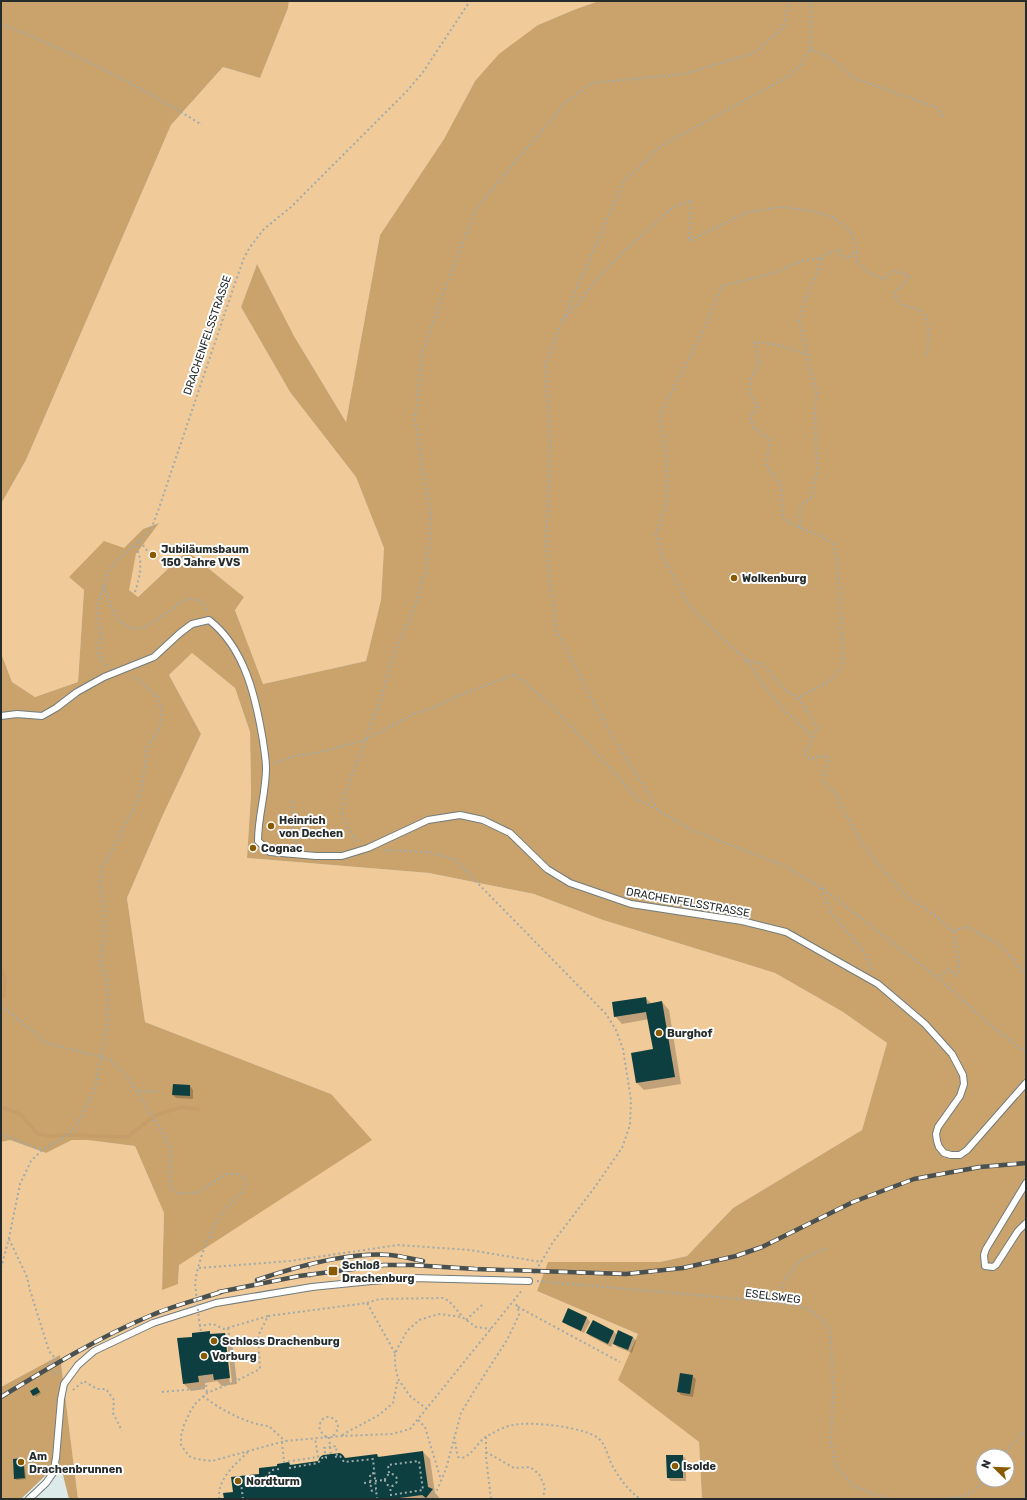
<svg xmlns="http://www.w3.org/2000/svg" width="1027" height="1500" font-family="Rubik,sans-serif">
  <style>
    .green { fill: #f0ca99 }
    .forest { fill: #caa26c; fill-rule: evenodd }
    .shadow { fill: #0003; fill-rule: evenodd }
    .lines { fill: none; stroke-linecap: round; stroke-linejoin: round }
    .stream { stroke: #c59d68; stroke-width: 3.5 }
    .building { fill: #0d3f40 }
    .lane-casing { stroke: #707c7c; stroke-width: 8 }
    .path { stroke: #9faaaa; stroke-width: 2; stroke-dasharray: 2 3; stroke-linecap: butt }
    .lane { stroke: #fff; stroke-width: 6 }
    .rail-casing { stroke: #495050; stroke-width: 4.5 }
    .rail { stroke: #fff; stroke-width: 3; stroke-dasharray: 9; stroke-linecap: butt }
    .path-bridge { stroke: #9faaaa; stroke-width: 2; stroke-dasharray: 2 3; stroke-linecap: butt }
    .poi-dot { fill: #895a00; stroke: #fff; stroke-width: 1.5 }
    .labels { text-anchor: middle; stroke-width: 4; stroke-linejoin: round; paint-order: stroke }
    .street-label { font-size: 11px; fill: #262b2b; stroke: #fff }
    .poi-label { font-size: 11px; font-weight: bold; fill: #262b2b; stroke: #fff; text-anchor: start }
  </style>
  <rect width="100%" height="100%" fill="#ddeaea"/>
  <path class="green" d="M289 1H599L576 9 538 25 475 81 444 139 380 235 346 422 294 336 257 264 241 307 290 392 356 477 384 548 381 600 366 661 263 684 235 610 244 597 187 551 138 597 128 590 136 554 158 523 143 529 124 548 69 577 84 590 78 682 35 697 12 682 1 653V504L26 460 171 125 223 67 260 78 288 8Z
    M192 653 235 688 250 732 251 794 247 858 429 873 534 894 603 920 775 973 843 1012 887 1043 862 1130 733 1208 687 1256 660 1262H549L537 1291 638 1334 619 1380 699 1442 702 1499H78L60 1355 1 1387V1142L10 1140 46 1153 72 1140H87L135 1146 164 1213 162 1289 178 1284 179 1265 331 1094 145 1022 127 898 162 817 201 734 169 675Z"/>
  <path class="forest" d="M1 1H289L288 8 260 78 223 67 171 125 26 460 1 504Z
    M599 1H1026V1499H702L699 1442 618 1380 638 1334 537 1291 548 1262H660L687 1256 733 1208 862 1130 887 1043 843 1012 775 973 603 920 534 894 429 873 247 858 251 794 250 732 235 688 192 653 169 675 201 734 162 817 127 898 145 1022 331 1094 372 1140 179 1265 178 1284 162 1290 164 1213 135 1146 87 1140H72L46 1153 10 1140 1 1142V653L12 682 35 697 78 682 84 590 69 577 104 541 124 548 143 529 159 523 136 554 129 590 138 597 187 551 244 597 235 610 263 684 366 661 381 600 384 548 356 477 290 392 241 307 257 264 294 336 346 422 380 235 444 139 475 81 499 54 538 25 576 9ZM983 1456H1007V1480H983Z
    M60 1355 78 1499H69L63 1475 47 1474 21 1499H1V1387Z"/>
  <path class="shadow" d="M646 998 652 1004 662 1002 669 1010 681 1084 644 1090 637 1083 632 1054 654 1050 649 1019 622 1024 615 1016Z
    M190 1086 193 1090V1099L176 1098 173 1095Z
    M569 1310 587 1318 590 1322 584 1333 567 1325 563 1322Z
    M593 1321 614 1332 617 1335 619 1332 633 1337 636 1341 632 1353 617 1347 613 1343 611 1347 590 1336 587 1333Z
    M209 1332 212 1335 225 1334 232 1341 237 1384 222 1386 217 1381 205 1383V1389L191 1391 184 1384 193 1338ZM225 1340H227L232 1382 230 1383Z
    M692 1376 696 1379 693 1397 681 1395 678 1391Z
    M38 1389 41 1393 36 1397 32 1392Z
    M423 1452 430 1459 435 1493 439 1497 438 1499H225L260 1475 289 1463 292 1466 319 1462 343 1456 346 1459 377 1455 380 1458Z
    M683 1456 686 1459V1481H671L668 1478Z
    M23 1459 24 1461 26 1479 16 1480 15 1478Z"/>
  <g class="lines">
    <path class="stream" d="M1 968 5 977 4 996
      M1 1107 20 1114 38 1134 49 1136 68 1135 127 1137 156 1115 182 1107 198 1109"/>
  </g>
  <path class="building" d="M646 997 647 1004 662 1001 675 1077 636 1083 631 1053 653 1049 646 1012 614 1017 612 1002Z
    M173 1084 190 1085V1096L172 1095Z
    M568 1308 587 1317 581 1331 562 1322Z
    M593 1320 614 1331 608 1344 586 1333Z
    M618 1330 633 1337 628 1350 613 1344Z
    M210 1331V1334L225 1333 230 1378 214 1380 213 1374 198 1376 199 1382 183 1384 177 1338 192 1337V1333Z
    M680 1373 693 1375 690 1394 677 1392Z
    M37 1387 40 1392 33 1396 30 1391Z
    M423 1451 428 1487 433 1489 426 1498 422 1495 392 1499H224L223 1493 233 1492 231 1477 259 1474V1468L277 1466V1464L289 1462 290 1465 318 1461 320 1457 323 1455 340 1453 343 1455 345 1458 377 1454 378 1457Z
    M666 1455H683V1478H667Z
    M23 1458 25 1478 14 1479 13 1459Z"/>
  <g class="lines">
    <defs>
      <path id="lane" d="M1 716 17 714 42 716 56 708 77 692 104 677 154 657 180 633 192 624 209 620C245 648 256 698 263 741 264 749 266 759 266 768 266 793 258 816 258 841L270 852 316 856H342L368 848 428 820 460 815 483 820 510 833 547 869 570 883 631 904 742 921 786 932 878 984 925 1024 952 1054 963 1075 964 1084 960 1096 938 1127 936 1134 937 1141 939 1147 944 1153 951 1155H960L967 1150 1026 1083
        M1026 1183 986 1249 984 1255 985 1266 993 1267 996 1265 1018 1231 1026 1223
        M29 1499 46 1483 53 1473 56 1458 61 1399 64 1384 78 1365 94 1351 153 1323 216 1303 312 1287 371 1281 412 1278 529 1281"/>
    </defs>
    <use href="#lane" class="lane-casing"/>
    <path class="path" d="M811 1 810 49 802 63 789 76 661 146 624 181 561 323 545 366 551 444 546 543 556 630 604 722 659 811 694 831 780 864 821 887 938 978 995 1029 1026 1053
      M1 24C72 52 137 84 202 125
      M810 49 822 54 837 63 853 78 936 107 943 117
      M821 258 830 253 840 250 842 258 848 257 857 251
      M563 321 603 272 636 240 672 208 691 200 689 241 747 212 782 207 812 211 833 217 850 231 857 250 856 261 870 274 885 279 894 271 910 276 894 294 902 305C906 306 911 307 915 308 934 315 928 341 927 356
      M808 355 779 345 754 342 760 362 751 378 750 394 758 409 750 416 753 427 769 440 767 467 780 482 783 519 800 528 819 535 833 544 838 561 843 665 833 679 798 698 818 728 805 752V756L810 759 825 755 829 760 822 781 838 796 840 804 864 847 907 897 932 913 953 931 959 966 956 976 948 969 938 978
      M800 528V506L811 498 817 472 815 408 817 392 809 368 808 355 799 322 804 302 816 276 821 258 801 261 774 273 722 286 702 333 660 415 667 466 666 505 656 535 664 559 691 608 750 664 764 686 781 707 813 737
      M140 541 154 560
      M104 586C109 604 119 636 144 627 151 624 159 618 165 614 173 609 181 600 191 599 195 599 200 601 203 602L208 611
      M135 592C140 576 144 561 135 545
      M746 660 762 664 786 691 798 698
      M107 666 98 654 101 634 97 605 108 573 114 564 127 551 135 545 152 527 159 508 235 283 244 258 250 247 264 229 291 207 407 91 423 72 470 1
      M274 763 294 756 317 753 365 740 414 714 434 707 453 698 515 674 555 709 639 800 658 810
      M292 801 295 838 297 846
      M357 841C344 822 340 818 345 794L380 701 396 648 415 607 426 570 431 519 415 418 423 351 449 278 476 209 565 103 591 83 684 74 754 53 783 28 790 1
      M385 850 430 852 455 860 606 1014 616 1030 623 1049 631 1100 630 1125 622 1148 592 1191 553 1242 534 1274
      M821 888 830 911 863 951 872 970
      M953 931 967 927 999 944 1026 975
      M1 1005 46 1043 102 1057 111 1061 125 1074 166 1138 171 1152 169 1178 172 1189 180 1194 198 1192 227 1174H237L245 1178 246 1185C240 1195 231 1202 224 1211 211 1227 197 1263 195 1284
      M135 1091 160 1092
      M1 1134 42 1150
      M9 1239 27 1277 30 1290 49 1351 56 1359 48 1364 54 1374 59 1372 60 1376
      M308 1257 310 1278
      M1 1268 9 1238 20 1184 31 1161 42 1150 68 1135 78 1123 96 1085 107 1025 108 998 107 981 101 962 104 935 105 909 100 885 102 869 138 800 144 775 146 751 160 726 162 710 157 697 139 680 131 676
      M199 1268 290 1261 398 1245 470 1250 541 1262
      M537 1281 775 1302 807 1308 825 1322 831 1335 833 1393 831 1444 836 1466 853 1486 888 1499
      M775 1302 786 1278 799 1261 828 1247
      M367 1303 379 1299 443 1298 449 1301 462 1316
      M518 1307 620 1362
      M199 1319 201 1332
      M466 1320 482 1305
      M199 1326 213 1324 224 1329 268 1316
      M228 1328 236 1381
      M395 1353 367 1303 268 1316 258 1336 260 1369 236 1381 207 1393 196 1403 191 1410 184 1425 181 1436V1445L189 1456 196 1459 212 1461 285 1441 341 1436 392 1434 410 1429 523 1289
      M205 1375 207 1393
      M73 1390 84 1381 97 1389H106L114 1400 113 1413 122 1431
      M162 1392 206 1388
      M203 1396C219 1409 249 1425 269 1426L285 1441
      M427 1409 410 1396 398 1379 395 1364V1353L407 1331 419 1320 439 1314 462 1317 476 1327 491 1329
      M418 1420 425 1427 441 1480
      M342 1435 379 1415 393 1403 398 1379
      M326 1437C322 1433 318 1430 320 1424 324 1409 348 1421 333 1436
      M329 1437 331 1455
      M454 1437C456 1444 456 1450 458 1457L462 1458C473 1455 478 1441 487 1436 495 1432 505 1426 513 1425 530 1421 591 1427 601 1441 606 1447 608 1456 611 1463 618 1477 628 1490 640 1499
      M486 1437V1457L491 1499
      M282 1442 284 1462
      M486 1452 514 1468 530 1467 539 1474 545 1487 543 1499
      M1002 1456 1026 1429
      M335 1457 340 1456 344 1462 373 1459 377 1499
      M326 1458 324 1448 336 1446 337 1457
      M284 1463V1462L318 1457 315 1438
      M289 1468 318 1463 322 1458H327
      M374 1473 370 1474 371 1489 372 1491 376 1490
      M389 1473 388 1465 419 1461 423 1490 391 1495 390 1486
      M385 1480a6 6 0 1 1 12 0a6 6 0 1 1-12 0Z
      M262 1481 272 1470 279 1469
      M375 1481 385 1480
      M364 1483 371 1482
      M219 1499C217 1478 237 1463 250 1450
      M243 1499 241 1483 290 1478
      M431 1499 437 1490 446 1469 461 1413 471 1396 507 1340 519 1315 518 1307 514 1302
      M944 1499 968 1495 986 1480"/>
    <use href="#lane" class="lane"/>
    <defs>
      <path id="rail" d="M257 1280C295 1267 349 1252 390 1255 401 1256 412 1259 423 1261
        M219 1292 299 1276 384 1265H412L475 1269 626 1274 683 1268 736 1256 762 1247 853 1202 914 1179 980 1167 1026 1163
        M1 1397C50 1367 99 1337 152 1315 175 1305 200 1299 224 1291"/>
    </defs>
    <use href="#rail" class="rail-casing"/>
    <use href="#rail" class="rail"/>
    <path class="path-bridge" d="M195 1284 199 1319"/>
  </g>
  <g class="poi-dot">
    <circle cx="153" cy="555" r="4"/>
    <circle cx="734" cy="578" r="4"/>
    <circle cx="271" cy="826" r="4"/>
    <circle cx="253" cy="848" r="4"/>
    <circle cx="659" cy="1033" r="4"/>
    <rect x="328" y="1266" width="10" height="10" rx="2"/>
    <circle cx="214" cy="1341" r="4"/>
    <circle cx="204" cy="1356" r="4"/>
    <circle cx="21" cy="1462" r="4"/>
    <circle cx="675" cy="1466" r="4"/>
    <circle cx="238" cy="1481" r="4"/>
  </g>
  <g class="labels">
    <g class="street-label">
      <text transform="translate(207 335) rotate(-71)" y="4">DRACHENFELSSTRASSE</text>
      <text transform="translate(688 902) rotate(10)" y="4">DRACHENFELSSTRASSE</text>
      <text transform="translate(773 1296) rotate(7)" y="4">ESELSWEG</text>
    </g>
    <g class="poi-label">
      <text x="161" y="553">Jubiläumsbaum<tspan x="161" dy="13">150 Jahre VVS</tspan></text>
      <text x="742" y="582">Wolkenburg</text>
      <text x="279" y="824">Heinrich<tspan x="279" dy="13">von Dechen</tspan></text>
      <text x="261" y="852">Cognac</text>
      <text x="667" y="1037">Burghof</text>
      <text x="342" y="1269">Schloß<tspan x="342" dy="13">Drachenburg</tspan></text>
      <text x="222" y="1345">Schloss Drachenburg</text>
      <text x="212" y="1360">Vorburg</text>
      <text x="29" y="1460">Am<tspan x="29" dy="13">Drachenbrunnen</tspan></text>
      <text x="683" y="1470">Isolde</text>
      <text x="246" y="1485">Nordturm</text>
    </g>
  </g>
  <rect width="1027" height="1500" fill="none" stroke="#262b2b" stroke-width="4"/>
  <g transform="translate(995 1468) rotate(293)"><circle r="19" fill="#ffffff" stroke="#a8aaaa"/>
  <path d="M0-3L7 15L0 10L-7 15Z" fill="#895a00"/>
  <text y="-6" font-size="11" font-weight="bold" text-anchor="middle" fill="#262b2b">N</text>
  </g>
</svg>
